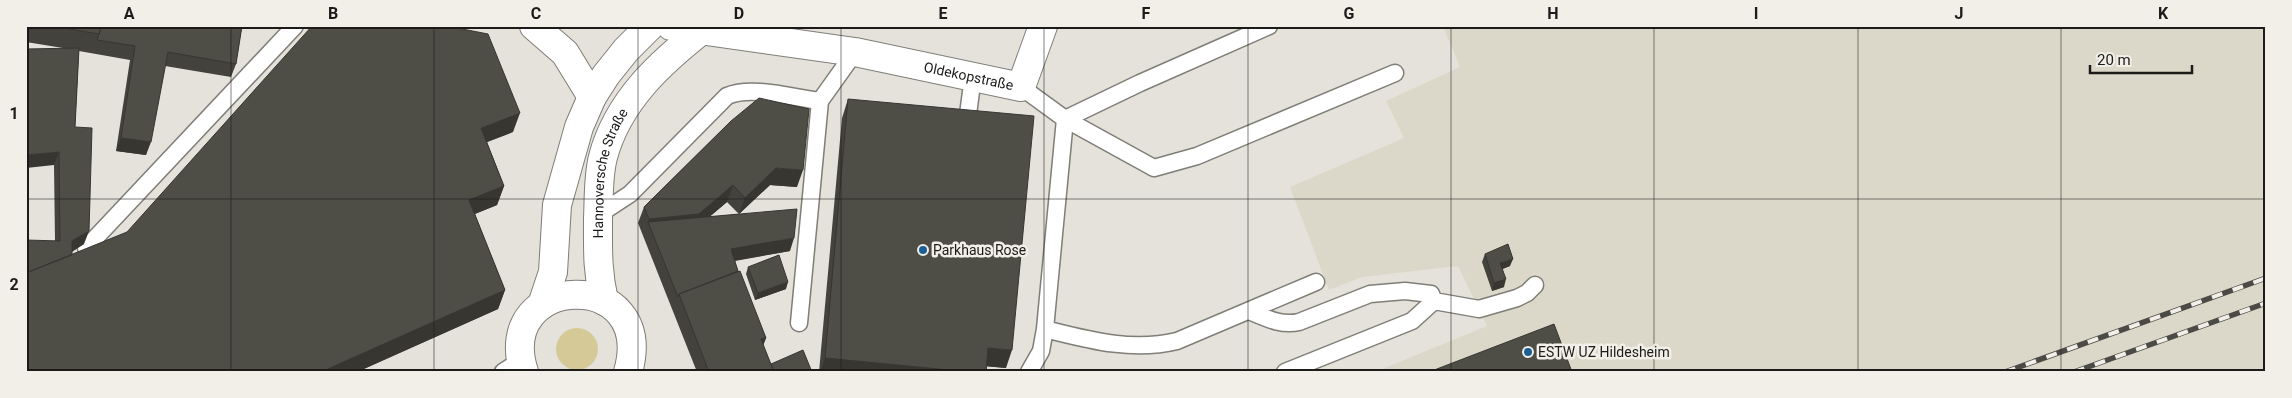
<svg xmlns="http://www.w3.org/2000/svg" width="2292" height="398" font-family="Roboto,sans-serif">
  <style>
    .built { fill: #dcd8c9 }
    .green { fill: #d5c998 }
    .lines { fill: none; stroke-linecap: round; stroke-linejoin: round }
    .lane-casing { stroke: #7f7e77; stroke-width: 19 }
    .street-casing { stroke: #7f7e77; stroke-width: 30 }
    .secondary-casing { stroke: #7f7e77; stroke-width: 30 }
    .lane { stroke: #fff; stroke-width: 16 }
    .street { stroke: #fff; stroke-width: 28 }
    .secondary { stroke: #fff; stroke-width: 28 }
    .rail-casing { stroke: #4c4a47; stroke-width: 5.5 }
    .rail { stroke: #f1efe7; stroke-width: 4; stroke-dasharray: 11; stroke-linecap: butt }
    .wall { fill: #43423c; fill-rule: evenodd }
    .shaded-wall { fill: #373631 }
    .building { fill: #4e4d46; stroke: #373631 }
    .grid { fill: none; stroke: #1c1b19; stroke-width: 1; stroke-opacity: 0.55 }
    .poi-dot { fill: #1b5f94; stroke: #f1efe7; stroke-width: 2 }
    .labels { text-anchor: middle; stroke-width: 5; stroke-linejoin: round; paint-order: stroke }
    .street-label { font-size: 14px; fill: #1c1b19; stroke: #f1efe7 }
    .poi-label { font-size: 14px; fill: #1c1b19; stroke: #f1efe7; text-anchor: start }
    .neatline { fill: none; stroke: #1c1b19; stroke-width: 2 }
    .grid-label { font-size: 16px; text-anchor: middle; font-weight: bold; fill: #1c1b19 }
  </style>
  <rect width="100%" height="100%" fill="#e4e2da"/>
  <path class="built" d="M1443 26H2266V372H1375L1487 326 1458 266 1362 277 1329 290 1290 187 1404 138 1386 101 1460 67Z"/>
  <path class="green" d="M556 349a21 21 0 1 1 42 0a21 21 0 1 1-42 0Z"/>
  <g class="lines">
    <defs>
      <path id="lane" d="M1021 87 1065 119 1045 329 1041 351 1029 372
        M1065 119 1154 168 1197 156 1395 73
        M1065 119 1140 83 1269 26
        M966 129 973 77
        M598 215 630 194 727 96C751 85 794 98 820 101
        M86 248 295 26
        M1434 301 1479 309 1517 298 1527 293 1535 285
        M1249 311C1266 318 1281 326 1299 322L1370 294 1405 291 1431 294 1434 301 1412 321 1285 372
        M799 323 820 101 855 52
        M1045 329C1089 340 1132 352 1177 341L1316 282
        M503 372 521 360"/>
      <g id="street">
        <path d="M534 26 565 53 592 97"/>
        <path id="s1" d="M671 26 855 52 1021 87 1043 26"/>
      </g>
      <g id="secondary">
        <path id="s2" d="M604 301C597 270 598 249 598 218 599 198 598 176 603 157 618 100 662 61 707 26"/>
        <path d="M542 305 553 272 557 205 579 127 592 97 606 75 626 50 650 26"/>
        <path d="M524 372C492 272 658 266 628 372"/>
      </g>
    </defs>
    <use href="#lane" class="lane-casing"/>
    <use href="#street" class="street-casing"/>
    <use href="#secondary" class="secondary-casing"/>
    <use href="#lane" class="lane"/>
    <use href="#street" class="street"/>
    <use href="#secondary" class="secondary"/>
    <defs>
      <path id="rail" d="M2005 372 2266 278
        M2074 372 2266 303"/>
    </defs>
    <use href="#rail" class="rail-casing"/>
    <use href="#rail" class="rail"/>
  </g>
  <path class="wall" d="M26 26H242L236 64 231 77 165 66 146 155 116 151 130 60 79 51 75 127 84 244 72 252V255L513 132 487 142 504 186 497 205 475 214 505 290 498 309 357 372H26L55 240 54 165 63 48 26 42Z
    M848 99 1006 368 987 366 986 372H819L842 118Z
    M731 121 797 187 770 185 739 214 790 251 735 261 738 271 766 338 763 345 771 364 812 372H697L638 223 644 207ZM727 202 739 214 709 217Z
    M1485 254 1510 266 1503 269 1504 287 1492 291 1482 262Z
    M748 267 786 289 755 300 746 274Z"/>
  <path class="shaded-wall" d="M26 26H31L26 38Z
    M520 113 513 132 474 147 481 128Z
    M121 138 151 142 146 155 116 151Z
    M59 152 54 165 26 168V155Z
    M776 168 803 170 797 187 770 185 739 214 745 198Z
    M733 185 727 202 693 231 648 222 649 219Z
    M504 186 497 205 462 219 469 200Z
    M89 231 84 244 67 254 72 241Z
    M794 238 790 251 726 262 731 249Z
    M1513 259 1510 266 1498 270 1500 263Z
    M1506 279 1504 287 1492 291 1494 283Z
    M788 282 786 289 755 300 758 293Z
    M505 290 498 309 357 372H321Z
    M766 338 760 354 761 339Z
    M988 348 1012 350 1006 368 982 366Z
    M825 358 970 372H820Z"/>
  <path class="building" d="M52 26H101L99 34Z
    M101 26H242L236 64 168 52 151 142 121 138 135 46 97 40 99 34Z
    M312 26H447L488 34 520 113 481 128 504 186 469 200 505 290 321 372H26V273L127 232Z
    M79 48 75 127 92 128 89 231 72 241V255L26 273V240L60 241 59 152 26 155V49Z
    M759 98 809 109 803 170 776 168 745 198 733 185 699 214 649 219 644 207 731 121Z
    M848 99 1034 116 1012 350 988 348 986 372H970L825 358Z
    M797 209 794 238 731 249 738 271 679 294 678 297 648 222Z
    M1508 244 1513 259 1500 263 1506 279 1494 283 1485 254Z
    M779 255 788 282 758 293 748 267Z
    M740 271 766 338 761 339 774 372H709L679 294Z
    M1554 324 1572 372H1429Z
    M803 350 812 372H774L771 364Z"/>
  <path class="grid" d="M231 26V372M434 26V372M638 26V372M841 26V372M1044 26V372M1248 26V372M1451 26V372M1654 26V372M1858 26V372M2061 26V372M26 199H2266"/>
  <g class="poi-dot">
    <circle cx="923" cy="250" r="5"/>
    <circle cx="1528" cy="352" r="5"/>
  </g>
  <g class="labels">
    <g class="street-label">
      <text dy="5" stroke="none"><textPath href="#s1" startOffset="302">Oldekopstraße</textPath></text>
      <text dy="5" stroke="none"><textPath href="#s2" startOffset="130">Hannoversche Straße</textPath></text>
    </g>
    <g class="poi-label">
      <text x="933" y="255">Parkhaus Rose</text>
      <text x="1538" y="357">ESTW UZ Hildesheim</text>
    </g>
  </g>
  <rect width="2292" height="398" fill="none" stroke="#f1efe7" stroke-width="55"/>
  <path d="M2090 65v8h102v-8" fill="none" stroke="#1c1b19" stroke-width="2.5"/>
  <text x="2097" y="65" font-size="15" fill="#1c1b19" stroke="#f1efe7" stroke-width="4" paint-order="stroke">20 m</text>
  <rect x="28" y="28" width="2236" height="342" class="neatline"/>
  <g class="grid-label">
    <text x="129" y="19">A</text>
    <text x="333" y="19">B</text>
    <text x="536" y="19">C</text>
    <text x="739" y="19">D</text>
    <text x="943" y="19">E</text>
    <text x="1146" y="19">F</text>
    <text x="1349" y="19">G</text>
    <text x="1553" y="19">H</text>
    <text x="1756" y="19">I</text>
    <text x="1959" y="19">J</text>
    <text x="2163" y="19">K</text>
    <text x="14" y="119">1</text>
    <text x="14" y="290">2</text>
  </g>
</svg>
